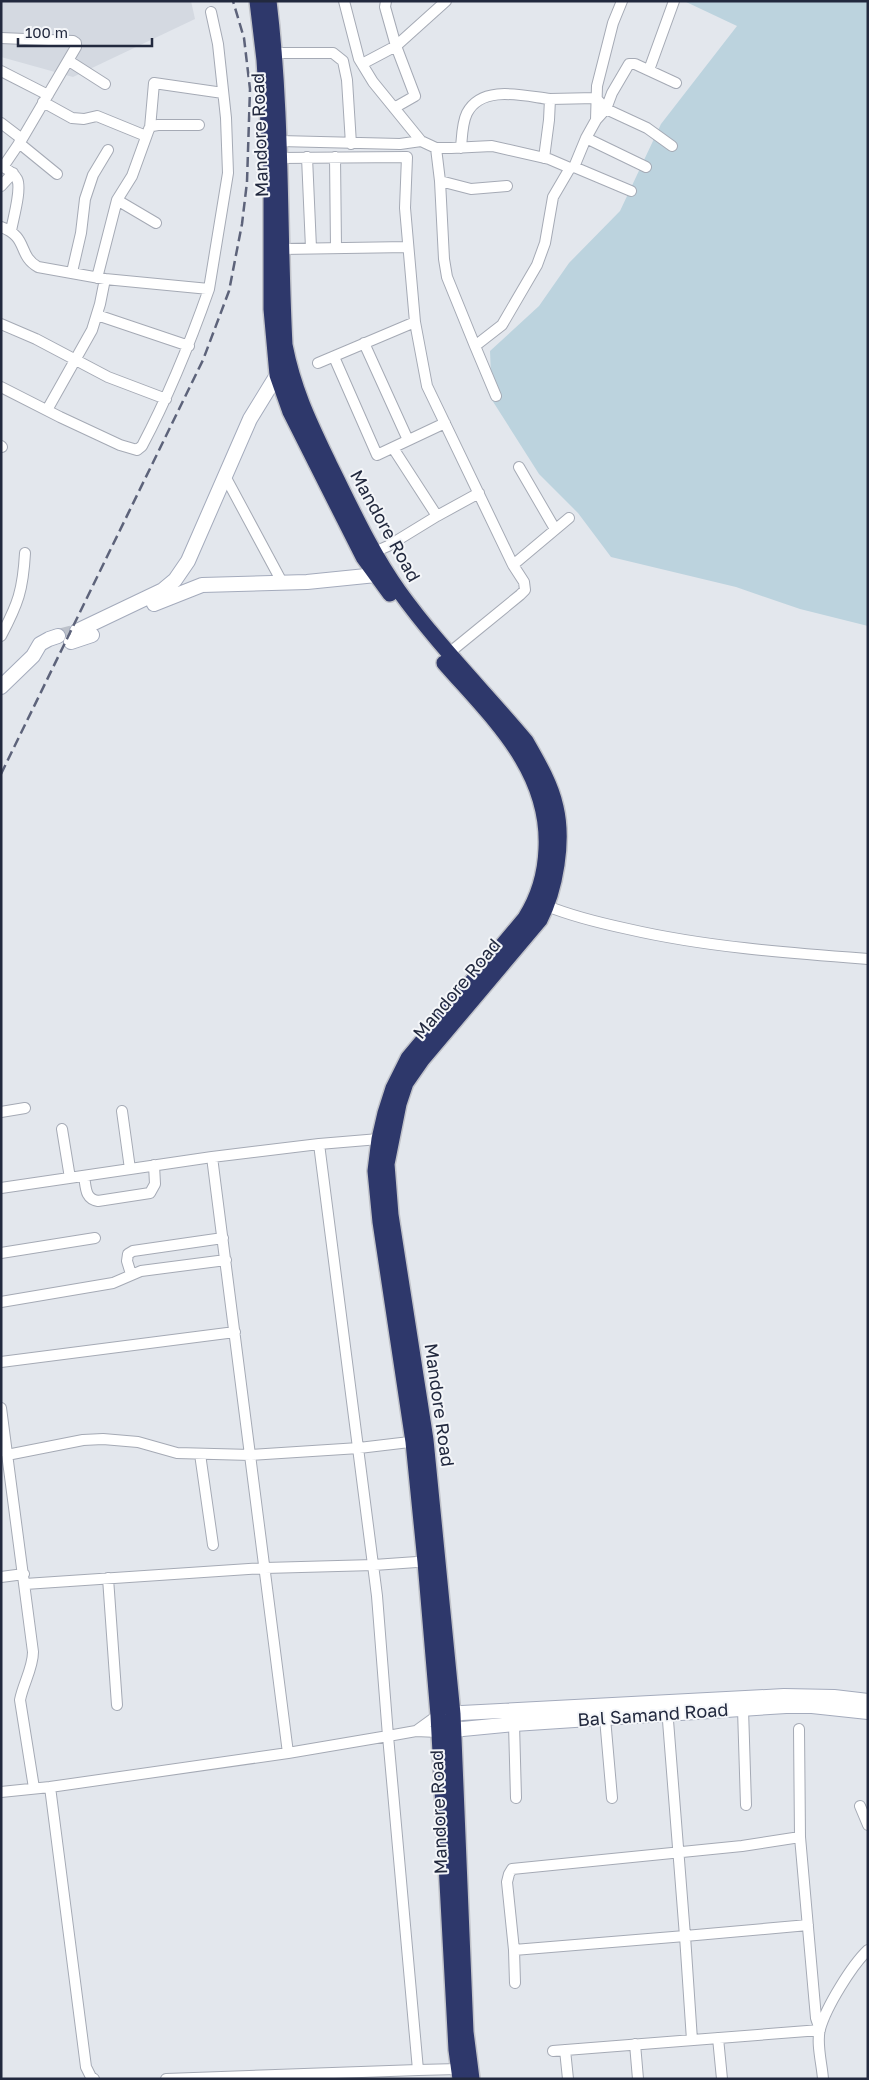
<svg xmlns="http://www.w3.org/2000/svg" width="869" height="2080" font-family="'Golos Text',sans-serif">
  <style>
    .built { fill: #d4d9e1 }
    .green { fill: #bcd3de }
    .lines { fill: none; stroke-linecap: round; stroke-linejoin: round }
    .secondary-tunnel { stroke: #bcc1ca; stroke-width: 14; stroke-dasharray: 14 7; stroke-linecap: butt }
    .street-casing { stroke: #a5aab5; stroke-width: 12 }
    .secondary-casing { stroke: #a4abbc; stroke-width: 16 }
    .highway-casing { stroke: #c1c3c9; stroke-width: 18 }
    .street { stroke: #fff; stroke-width: 10 }
    .secondary { stroke: #fff; stroke-width: 14 }
    .highway { stroke: #2e386b; stroke-width: 15 }
    .rail { stroke: #5d637a; stroke-width: 2.5; stroke-dasharray: 10 5; stroke-linecap: butt }
    .labels { text-anchor: middle; stroke-width: 4; stroke-linejoin: round; paint-order: stroke }
    .street-label { font-size: 18px; fill: #22293e; stroke: #f4f6f9 }
  </style>
  <rect width="100%" height="100%" fill="#e3e7ed"/>
  <path class="built" d="M1 1H191L195 19 73 77 1 57Z"/>
  <path class="green" d="M684 1H868V626L800 609 736 587 611 557 578 513 539 474 492 400 490 351 539 306 569 263 620 211 661 124 737 26Z"/>
  <g class="lines">
    <path class="secondary-tunnel" d="M58 636 77 631"/>
    <defs>
      <path id="street" d="M344 1 359 59 373 82 421 141
        M386 1 385 7 396 46 415 96 394 108
        M1 38 73 41 76 43V47L22 139 3 167
        M275 53H333L343 61 347 80 351 144
        M69 61 105 84
        M362 64 396 46 446 1
        M649 70 674 1
        M1 71 48 95
        M550 99 596 98 606 109 647 128 672 146
        M43 102 72 118 84 119 97 116 146 136
        M596 120 597 86 613 23 622 1
        M1 123 22 139
        M150 128 154 83 223 93
        M586 138 646 167
        M280 141 400 144 421 141 436 148H451L492 146 549 159 570 168 574 167 586 138 596 120 606 109 612 93 629 64H635L676 83
        M19 143 57 174
        M436 148 440 181
        M461 148C462 137 462 123 467 113 482 84 524 96 550 99L549 120 544 158
        M307 157 311 248
        M335 157 336 248
        M280 158 407 157 405 208 415 322
        M1 166C7 169 14 173 17 179 22 189 13 219 11 231
        M574 167 631 191
        M1 186 13 173
        M117 200 156 223
        M1 227C29 237 17 255 38 267L105 279 209 289 228 173 226 118 218 44 211 12
        M282 249 408 247
        M72 272 81 233 85 199 93 175 108 150
        M97 278 117 200 132 176 149 129 152 126 158 125H199
        M97 315 189 346
        M1 324 36 339 108 377 166 399
        M364 343 408 440
        M475 346 447 277 444 259 440 181 471 189 507 186
        M334 357 377 455 445 423
        M318 363 415 322 427 386 513 565 524 582 525 590 520 595 449 653
        M1 387 60 417 120 445 137 450 142 446C169 395 190 343 209 289
        M496 396 475 346 502 325 537 265 545 243 553 197 570 168
        M47 410 92 330 100 304 105 279
        M1 446 2 447
        M519 467 555 529
        M225 476 283 584
        M437 516 479 493
        M370 554 388 546 437 516 393 448
        M513 565 569 518
        M1 636C18 604 23 590 25 553
        M547 906C574 917 600 923 628 929 706 947 788 953 868 959
        M122 1111 130 1169
        M1 1112 25 1108
        M62 1129 70 1178
        M319 1144 379 1139
        M84 1176C86 1188 85 1199 98 1201L150 1193 155 1184 154 1165
        M1 1188 212 1157 288 1753
        M1 1253 95 1238
        M131 1274 127 1261 128 1254 133 1251 223 1238
        M1 1302 113 1283 141 1271 226 1260
        M1 1362 235 1332
        M1 1408 33 1652C33 1668 23 1684 20 1700L34 1788
        M200 1454 213 1545
        M7 1455 83 1440 103 1439 138 1442 177 1453 251 1455 359 1448 418 1441
        M1 1577 24 1574
        M108 1578 117 1705
        M25 1584 265 1568 374 1565 431 1561
        M667 1708 685 1936 808 1925
        M743 1709 746 1805
        M605 1718 612 1798
        M514 1724 516 1798
        M416 1731 438 1715
        M438 1732 416 1731 388 1736 418 2070 459 2069
        M1 1792 50 1787
        M860 1806 868 1825
        M514 1950 507 1882 509 1874 512 1869 742 1846 800 1837
        M515 1983 514 1950 685 1936 692 2040
        M718 2038 722 2079
        M635 2044 638 2079
        M565 2050 568 2079
        M553 2051 820 2030 816 2018 800 1837 799 1729
        M94 2079 91 2077 86 2067 50 1787 288 1753 388 1736 377 1596 319 1144 212 1157
        M166 2079 418 2070
        M823 2079C822 2064 816 2043 820 2029 826 2007 852 1965 868 1950"/>
      <path id="secondary" d="M154 604 202 585 307 582 376 575 385 571
        M77 631 163 590 175 580 188 561 250 419 277 375
        M71 642 92 635
        M1 687 33 656 40 644 49 639 58 636
        M442 1714 784 1696 834 1697 868 1701
        M442 1731 514 1724 786 1706H812L868 1712"/>
      <path id="highway" d="M257 1 264 60 271 171V309L277 375 290 412 363 557 390 594
        M269 1C283 115 279 230 285 345 294 391 310 423 330 465 351 507 371 552 399 591 437 644 484 691 526 741 538 762 551 784 556 807 564 841 556 889 540 920L422 1060 406 1083 399 1104 387 1164 391 1215 426 1440 453 1714 466 2032 472 2079
        M444 663C492 718 550 770 546 849 545 875 539 896 525 918L408 1058 393 1088 385 1113 379 1139 375 1171 380 1222 413 1442 425 1562 438 1715 456 2050 460 2079"/>
    </defs>
    <use href="#street" class="street-casing"/>
    <use href="#secondary" class="secondary-casing"/>
    <use href="#highway" class="highway-casing"/>
    <use href="#street" class="street"/>
    <use href="#secondary" class="secondary"/>
    <use href="#highway" class="highway"/>
    <path class="rail" d="M1 774 203 360 229 291 242 224 247 182 250 89 244 38 233 1"/>
  </g>
  <g class="labels">
    <g class="street-label">
      <text transform="translate(260 135) rotate(-92)" y="6">Mandore Road</text>
      <text transform="translate(385 526) rotate(61)" y="6">Mandore Road</text>
      <text transform="translate(457 989) rotate(-50)" y="6">Mandore Road</text>
      <text transform="translate(439 1405) rotate(82)" y="6">Mandore Road</text>
      <text transform="translate(653 1715) rotate(-4)" y="6">Bal Samand Road</text>
      <text transform="translate(439 1812) rotate(-92)" y="6">Mandore Road</text>
    </g>
  </g>
  <rect width="869" height="2080" fill="none" stroke="#22293e" stroke-width="5"/>
  <path d="M18 38v8h134v-8" fill="none" stroke="#22293e" stroke-width="2.5"/>
  <text x="25" y="38" font-size="15" fill="#22293e" stroke="#f4f6f9" stroke-width="4" paint-order="stroke">100 m</text>
</svg>
